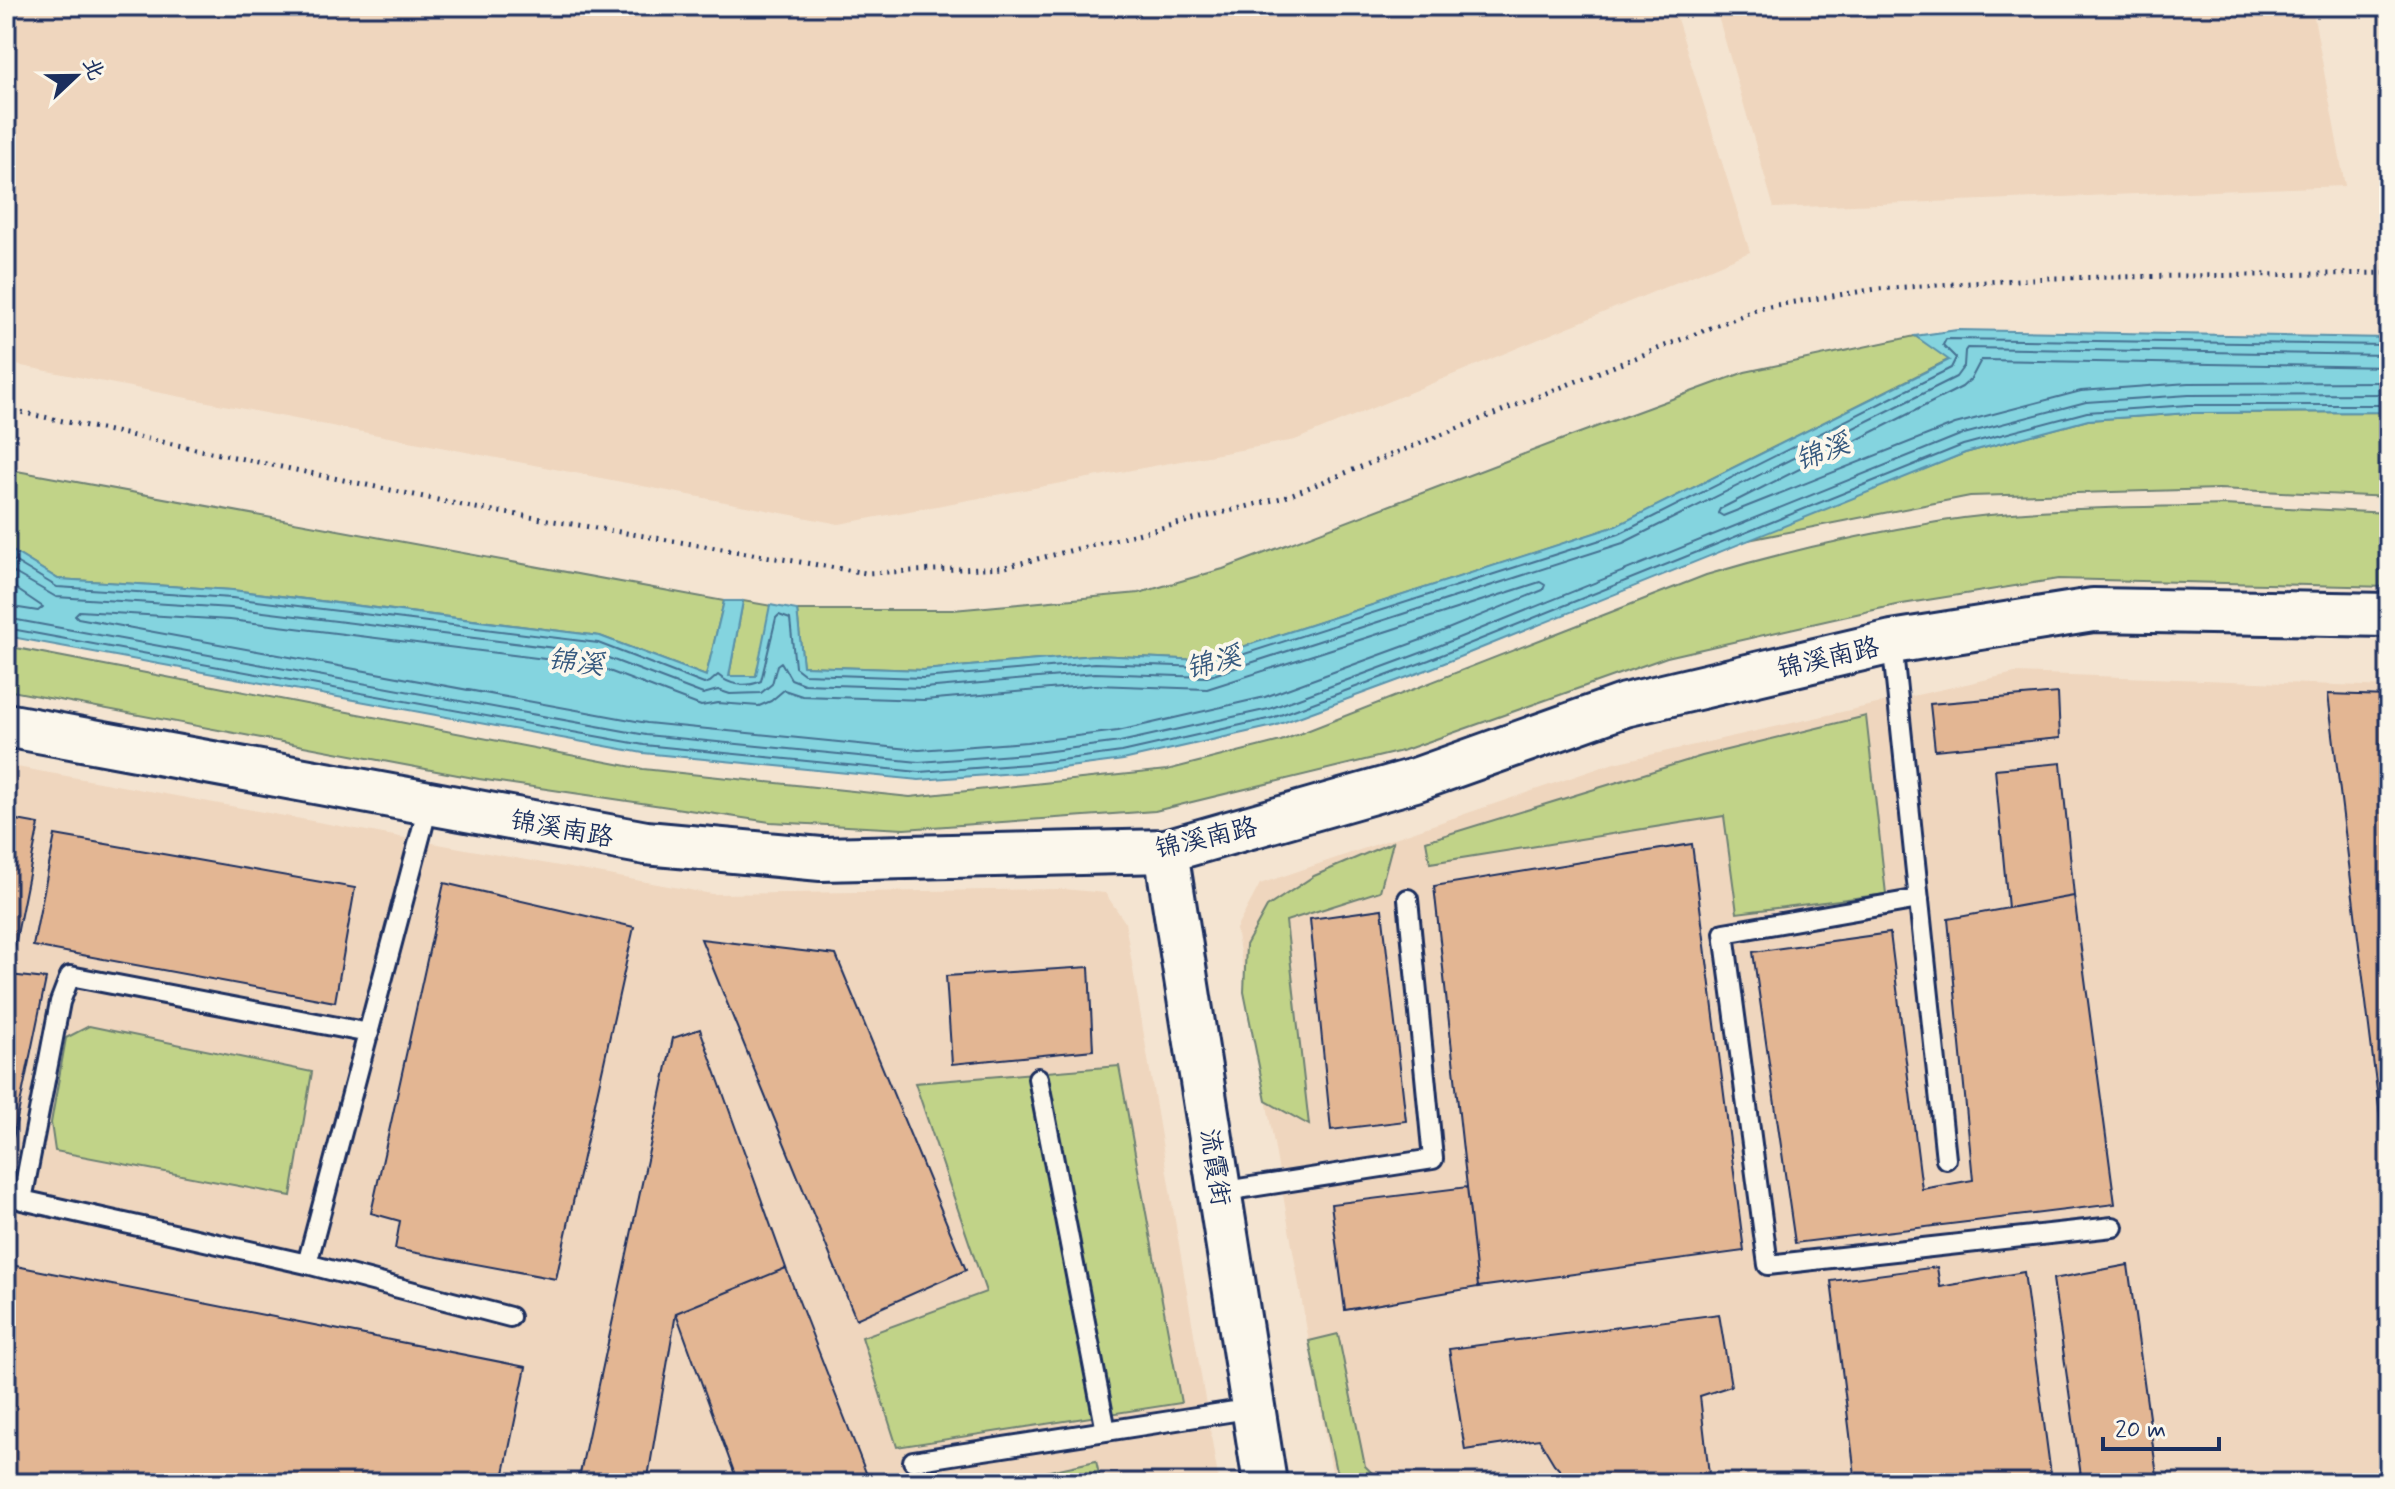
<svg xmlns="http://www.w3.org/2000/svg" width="2395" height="1489" font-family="Mynerve,'LXGW WenKai TC',sans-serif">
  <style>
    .built { fill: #efd6be }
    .green { fill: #c1d388; stroke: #6e8173; stroke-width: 2 }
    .water { fill: #84d4df; stroke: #5a92ab; stroke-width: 2 }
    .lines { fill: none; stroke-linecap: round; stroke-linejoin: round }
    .shore { stroke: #457192; stroke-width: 2 }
    .building { fill: #e3b693; stroke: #1b2f5e; stroke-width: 2 }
    .service-casing { stroke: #1b2f5e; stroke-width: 24 }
    .tertiary-casing { stroke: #1b2f5e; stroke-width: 48 }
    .path { stroke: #1b2f5e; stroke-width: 5; stroke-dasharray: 2 6; stroke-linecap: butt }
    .service { stroke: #fbf7ec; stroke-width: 18 }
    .tertiary { stroke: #fbf7ec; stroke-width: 42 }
    .labels { text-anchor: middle; stroke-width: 8; stroke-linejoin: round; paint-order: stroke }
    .street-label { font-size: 26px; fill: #1b2f5e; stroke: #fbf7ec }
    .water-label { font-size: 28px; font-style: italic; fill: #35587e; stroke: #fbf7ec }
  </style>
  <rect width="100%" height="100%" fill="#f4e4d1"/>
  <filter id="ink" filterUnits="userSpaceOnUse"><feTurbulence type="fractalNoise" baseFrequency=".0125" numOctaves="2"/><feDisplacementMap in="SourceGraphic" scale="16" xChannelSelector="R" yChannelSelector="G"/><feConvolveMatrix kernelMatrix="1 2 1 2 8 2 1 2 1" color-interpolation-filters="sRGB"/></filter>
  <g filter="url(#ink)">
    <path class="built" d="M6 6H1673L1750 252 1295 440 839 524 6 363Z
      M1715 6H2312L2345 186 1774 208Z
      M2015 673 2389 687V1483H1334L1236 929 1260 884 1614 763Z
      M6 765 712 894 1064 889 1105 893 1125 922 1219 1483H6Z"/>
    <path class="green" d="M1915 336 1950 359 1617 526 1202 660 1095 655 923 670 803 666 797 610H953L1139 593 1223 569 1566 438 1745 372Z
      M2389 412V497L2219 489 1970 496 1738 542 1965 453 2088 420 2189 413Z
      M6 469 724 601 706 676 600 636 232 590 58 579 6 547Z
      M2223 505 2389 513V587L2058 579 1896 605 1667 657 1402 751 1155 811 904 829 770 822 479 779 6 690V646L643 769 910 797 1167 770 1281 741 1706 575C1783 552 1863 534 1943 521 2033 507 2132 508 2223 505Z
      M743 601 772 606 756 676H729Z
      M1866 716 1886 894 1737 913 1724 816 1430 863 1426 841 1702 756Z
      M1393 842 1380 891 1286 921 1309 1125 1266 1101 1244 992 1246 945 1267 907 1314 876Z
      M89 1026 312 1072 291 1196 55 1151 51 1123 66 1038Z
      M1119 1066 1181 1403 897 1447 862 1337 986 1292 915 1083Z
      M1338 1334 1365 1466 1382 1483H1346L1335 1467 1309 1341Z
      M1096 1461 1101 1483H994Z"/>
    <path class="water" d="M1957 330 2389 338V412L2189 413 2088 420 1965 453 1432 668 1274 726 1123 760 1030 772 919 780 643 753 6 636V547L58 579 232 590 600 636 706 676 724 601H743L729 676H756L770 605 797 610 803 666 923 670 1095 655 1202 660 1616 526 1949 360 1915 336Z"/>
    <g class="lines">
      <path class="shore" d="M2389 367 1981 360 1971 379 1962 387 1720 509 1718 513 1723 516 1955 424 2081 391 2188 383 2389 382
        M6 556 57 587 232 598 598 643 704 684 710 682 718 675C729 685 746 688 761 681L776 618 779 615 790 619 795 667 804 674 923 678 1095 663 1204 667 1619 534 1951 368 1956 358 1943 345 1946 339 2389 345
        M6 568 56 597 231 608 595 653 703 694 718 690 730 694 761 693 772 684 777 665 781 662 791 679 804 684 924 688 1095 673 1207 677 1623 543 1956 377 1964 366 1965 351 1967 348 2389 355
        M6 582 43 607 38 611 6 606
        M1540 582 1545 585 1543 590 1421 640 1265 697 1118 731 1027 742 919 750 647 723 78 618 75 615 79 611 230 620 593 665 701 706 718 703 759 706 771 701 784 690 802 696 924 700 1095 685 1207 689Z
        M6 618 646 735 919 762 1028 754 1120 742 1269 709 1426 651 1960 435 2086 402 2189 395 2389 394
        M6 628 644 745 919 772 1029 764 1122 752 1272 718 1429 660 1963 445 2087 412 2189 405H2389"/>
    </g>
    <path class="building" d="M2058 693 2060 738 1935 750 1930 704Z
      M2328 694 2389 696V1189Z
      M2061 763 2074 896 2008 908 1995 769Z
      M6 818 39 824 6 990Z
      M55 835 355 888 335 1002 33 946Z
      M1692 844 1744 1251 1478 1287 1434 886Z
      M444 883 634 927 556 1279 395 1249 400 1221 371 1213Z
      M2074 896 2115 1204 1795 1243 1753 952 1890 933 1922 1189 1973 1180 1948 919Z
      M1382 909 1406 1121 1331 1130 1310 919Z
      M701 939 836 955 966 1270 856 1319Z
      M1089 967 1093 1050 952 1064 946 976Z
      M9 975 46 979 6 1172V990Z
      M700 1029 786 1268 676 1313 647 1483H578L673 1038Z
      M1467 1187 1478 1287 1345 1310 1331 1204Z
      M6 1264 526 1367 502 1483H6Z
      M2128 1265 2158 1483H2082L2053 1279Z
      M1937 1267 1940 1287 2024 1272 2052 1483H1856L1831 1281Z
      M786 1268 870 1483H738L676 1313Z
      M1719 1314 1731 1386 1700 1396 1710 1483H1597L1596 1478H1567L1554 1464 1539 1439 1465 1450 1449 1349Z"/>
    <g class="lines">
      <defs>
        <path id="service" d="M1892 642 1946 1159
          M1919 899 1724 933 1768 1265 2113 1227
          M369 1033 70 976 60 1002 22 1200 307 1264 510 1317
          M1038 1078 1106 1431
          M1219 1192 1433 1159 1408 899
          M307 1264 429 803
          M913 1461 1254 1408"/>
        <path id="tertiary" d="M6 725 646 843 821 859 1166 851 1415 780 1625 705 1892 642 2093 610 2389 615
          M1166 851 1265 1483"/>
      </defs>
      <use href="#service" class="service-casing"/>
      <use href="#tertiary" class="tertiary-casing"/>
      <path class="path" d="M6 409 476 508 866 573 1005 567 1285 497 1763 307 1876 289 2049 278 2389 273"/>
      <use href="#service" class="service"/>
      <use href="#tertiary" class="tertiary"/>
    </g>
  </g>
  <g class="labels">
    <g class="street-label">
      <text transform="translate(1828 657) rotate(-13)" y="9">锦溪南路</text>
      <text transform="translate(562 828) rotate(10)" y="9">锦溪南路</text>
      <text transform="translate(1206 837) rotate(-13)" y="9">锦溪南路</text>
      <text transform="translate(1216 1167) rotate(81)" y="9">流霞街</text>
    </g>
    <g class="water-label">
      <text transform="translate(1822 451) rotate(-21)" y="10">锦溪</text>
      <text transform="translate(576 661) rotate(6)" y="10">锦溪</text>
      <text transform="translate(1213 661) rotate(-15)" y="10">锦溪</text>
    </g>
  </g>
  <rect width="2395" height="1489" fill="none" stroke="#fbf7ec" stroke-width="32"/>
  <rect x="16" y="16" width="2363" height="1457" fill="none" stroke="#1b2f5e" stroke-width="3" filter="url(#ink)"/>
  <g transform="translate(76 76) rotate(68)" stroke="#fbf7ec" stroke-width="6" paint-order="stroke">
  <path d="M0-6L14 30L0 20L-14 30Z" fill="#1b2f5e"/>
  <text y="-12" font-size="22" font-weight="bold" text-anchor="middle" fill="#1b2f5e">北</text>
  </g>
  <path d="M2103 1437v12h116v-12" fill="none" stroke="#1b2f5e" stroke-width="4"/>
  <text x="2115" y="1437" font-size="24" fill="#1b2f5e" stroke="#fbf7ec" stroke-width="6" paint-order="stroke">20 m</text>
</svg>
